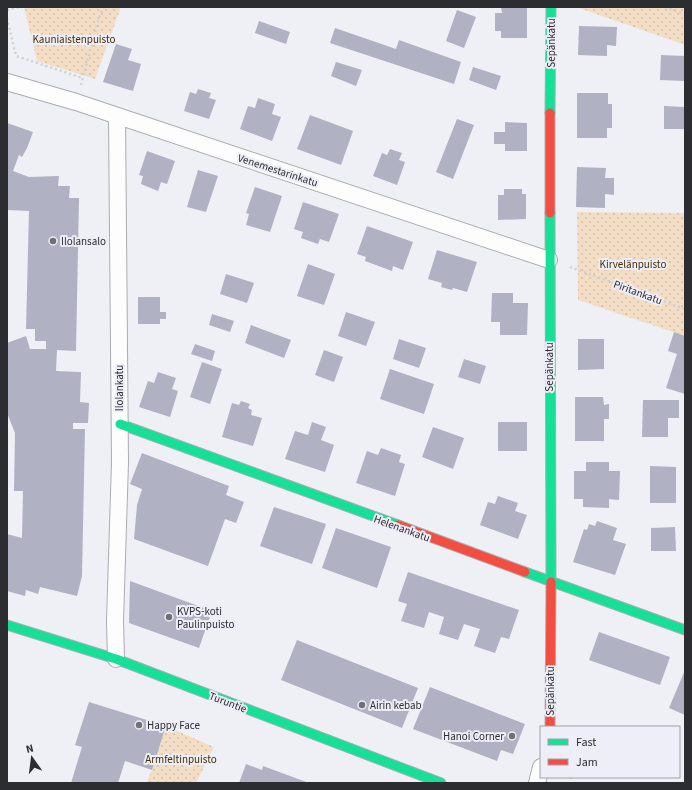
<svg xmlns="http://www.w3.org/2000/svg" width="692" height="790" font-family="'Source Sans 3',sans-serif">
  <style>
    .grass { fill: url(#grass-dots) }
    .building { fill: #b0b1c3 }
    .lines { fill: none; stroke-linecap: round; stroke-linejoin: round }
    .street-casing { stroke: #abacb0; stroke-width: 18 }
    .fast-casing { stroke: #abacb0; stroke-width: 11 }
    .jam-casing { stroke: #abacb0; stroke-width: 11 }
    .path { stroke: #cfd0d2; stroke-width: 2.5; stroke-dasharray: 2 3; stroke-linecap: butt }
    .street { stroke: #fdfdfe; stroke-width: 16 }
    .fast { stroke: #16e098; stroke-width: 9 }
    .jam { stroke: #f24e42; stroke-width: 9 }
    .poi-dot { fill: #707175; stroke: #edeef7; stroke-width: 1.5 }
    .labels { text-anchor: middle; stroke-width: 4; stroke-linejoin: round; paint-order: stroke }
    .park-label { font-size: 11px; fill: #442d05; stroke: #edeef7 }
    .street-label { font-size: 11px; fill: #2c2d30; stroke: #edeef7 }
    .poi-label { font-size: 11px; fill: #2c2d30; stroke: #edeef7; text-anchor: start }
  </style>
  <defs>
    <pattern id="grass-dots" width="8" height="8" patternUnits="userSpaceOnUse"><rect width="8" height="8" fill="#f3dec5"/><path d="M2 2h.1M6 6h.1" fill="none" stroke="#d0bfaa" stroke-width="1.8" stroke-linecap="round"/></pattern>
  </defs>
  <rect width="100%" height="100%" fill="#eff0f5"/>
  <path class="grass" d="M24 7H121L95 79 37 61Z
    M579 7H685V45L579 8Z
    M577 212 685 213V336L578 300Z
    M166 726 214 747 196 783H146L152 770Z"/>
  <path class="building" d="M501 7H527V38H501V31H495V13H502Z
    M457 10 476 17 464 48 446 41Z
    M259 21 290 32 286 44 255 33Z
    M579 26 617 27 616 46 607 45V56L578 55Z
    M335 28 396 49 399 40 461 62 454 84 330 43Z
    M116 44 132 49 128 60 141 64 133 91 103 82Z
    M661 55 685 56 684 81 660 80Z
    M336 62 362 70 356 86 331 76Z
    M473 67 501 76 496 90 469 80Z
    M198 89 211 93 209 98 216 100 209 119 184 111 190 92 196 94Z
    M577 93H608V104H612V128H607V138H577Z
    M258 98 275 104 272 114 281 117 272 141 240 129 248 106 255 108Z
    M664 106 685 107 684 129H664Z
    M310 115 353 131 341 165 297 149Z
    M457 119 474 125 453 179 436 172Z
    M505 122 527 123V151H505V144H494V132H505Z
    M7 123 33 132 27 148 22 157 19 155 13 171 29 177 59 176 58 186H70L69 198H79L76 351 57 350 56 371 81 372 80 402 89 403 88 423H73V429H85L82 576 77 596 40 587 38 594 26 590 25 596 7 591V534L22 538 23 491H14L15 433 7 413V343L26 336 30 349H46V341H35V329H26L29 211 7 210Z
    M390 149 402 153 399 160 405 162 397 185 373 176 382 153 387 155Z
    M147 151 175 161 167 184 161 182 158 191 141 184 143 176 139 175Z
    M577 167 606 168 605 178H614V195L605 194V208L576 207Z
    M198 170 218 176 206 212 187 207Z
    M255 187 282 196 270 232 246 225 249 214 246 213Z
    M504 189H522V194H526V219L498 220V195H504Z
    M303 202 339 214 329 242 320 239 318 244 301 238 303 232 294 229Z
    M367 226 413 242 403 270 393 266 392 271 365 261 366 257 357 254Z
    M437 250 477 262 467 292 453 288 452 290 441 287 442 283 428 279Z
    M308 264 335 274 324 305 297 296Z
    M226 274 254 283 247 303 220 294Z
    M492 293H513V303H528L527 335H500V322H491Z
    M138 297H160V312H166V319H160V324H138Z
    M346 312 375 322 366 346 338 336Z
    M212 314 234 321 230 332 209 325Z
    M251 325 291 340 284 358 245 343Z
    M674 332 685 336V394L666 388 677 354 668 351Z
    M399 339 426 348 419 368 393 359Z
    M578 339H604V369L578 370Z
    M195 344 215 351 212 361 191 354Z
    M324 350 343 357 334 382 315 375Z
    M464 359 486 366 480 384 458 377Z
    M202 362 222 369 210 404 190 397Z
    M390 369 434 384 424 414 380 399Z
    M158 372 176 378 172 389 178 391 170 417 139 407 148 381 154 383Z
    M575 397H603L604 405 609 404V419H604V441H575Z
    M643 400H679V418H668V437H642Z
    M241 401 250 404 248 408 252 410 251 415 262 418 253 446 222 437 232 403 239 405Z
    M312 422 326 427 321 440 334 445 325 472 285 459 295 431 308 435Z
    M498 422H527V451H498Z
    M433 427 464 438 453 469 422 457Z
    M381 448 401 455 399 462 405 464 395 496 356 483 367 451 378 455Z
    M142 453 229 486 226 495 244 502 236 523 225 519 208 566 134 539 137 505 142 489 130 484Z
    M586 462H609V471H620L619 500 609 499V508L583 507V499H574V471H586Z
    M650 466 676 467V503H650Z
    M498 496 518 503 515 511 527 515 518 539 480 525 488 502 495 504Z
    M274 507 326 524 312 564 260 546Z
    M597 521 617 528 613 540 626 544 615 575 573 562 584 529 587 530 589 524 595 526Z
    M675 527 676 551H651V528Z
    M336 528 391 547 377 588 322 568Z
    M408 572 519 610 509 639 501 637 495 653 474 646 480 629 464 624 458 640 439 634 444 617 429 612 424 628 401 621 407 604 398 601Z
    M130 581 212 611 199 648 129 623Z
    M599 632 670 657 660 685 589 660Z
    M297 640 418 688 402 728 281 680Z
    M685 670V715L669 708Z
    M430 687 525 724 513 754 501 750 497 761 413 729Z
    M89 702 166 726 152 770 125 761 118 783H71L82 747 75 745Z
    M246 764 262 770 263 766 309 783H239Z"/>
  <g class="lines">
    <defs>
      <path id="street" d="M7 82 76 102 549 260
        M116 659 115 621 120 462 117 116
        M537 783 541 767"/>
      <path id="fast" d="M550 113 551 7
        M550 213 551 582
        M120 424 398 525
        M525 572 685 630
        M7 625 116 659 441 783"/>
      <path id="jam" d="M550 213V113
        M398 525 525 572
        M550 727 551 582"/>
    </defs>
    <use href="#street" class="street-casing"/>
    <use href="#fast" class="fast-casing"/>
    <use href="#jam" class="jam-casing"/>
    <path class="path" d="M665 7 685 14
      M7 10 19 7
      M7 18 16 56 83 78
      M81 85 99 17 104 7
      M570 267 685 309
      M571 777V783"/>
    <use href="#street" class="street"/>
    <use href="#fast" class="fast"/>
    <use href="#jam" class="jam"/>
  </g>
  <g class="poi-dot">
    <circle cx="53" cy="241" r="4"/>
    <circle cx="169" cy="617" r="4"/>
    <circle cx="362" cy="705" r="4"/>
    <circle cx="139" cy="725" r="4"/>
    <circle cx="512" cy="736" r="4"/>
  </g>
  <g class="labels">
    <g class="park-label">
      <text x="74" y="43">Kauniaistenpuisto</text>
      <text x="633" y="268">Kirvelänpuisto</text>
      <text x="181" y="763">Armfeltinpuisto</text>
    </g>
    <g class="street-label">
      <text transform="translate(551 43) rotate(-90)" y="4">Sepänkatu</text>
      <text transform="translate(278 170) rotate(18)" y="4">Venemestarinkatu</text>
      <text transform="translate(638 292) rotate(20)" y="4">Piritankatu</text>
      <text transform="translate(549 367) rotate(-90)" y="4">Sepänkatu</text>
      <text transform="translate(119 388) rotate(-90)" y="4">Ilolankatu</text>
      <text transform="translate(402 528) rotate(20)" y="4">Helenankatu</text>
      <text transform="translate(550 691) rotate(-90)" y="4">Sepänkatu</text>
      <text transform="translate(228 702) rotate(21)" y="4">Turuntie</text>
    </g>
    <g class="poi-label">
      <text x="61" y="245">Ilolansalo</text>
      <text x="177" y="615">KVPS-koti<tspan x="177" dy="13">Paulinpuisto</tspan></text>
      <text x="370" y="709">Airin kebab</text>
      <text x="147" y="729">Happy Face</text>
      <text x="504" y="740" text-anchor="end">Hanoi Corner</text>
    </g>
  </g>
  <rect width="692" height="790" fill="none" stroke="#2c2d30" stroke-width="16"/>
  <rect x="540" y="726" width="140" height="52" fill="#edeef7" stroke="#a0a1a7"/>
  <rect x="548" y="739" width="20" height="6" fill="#16e098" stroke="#a0a1a7"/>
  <text x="576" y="746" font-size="12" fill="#2c2d30">Fast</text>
  <rect x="548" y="759" width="20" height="6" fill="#f24e42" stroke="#a0a1a7"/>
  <text x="576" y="766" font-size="12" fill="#2c2d30">Jam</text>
  <g transform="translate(32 758) rotate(346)" stroke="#edeef7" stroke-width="3" paint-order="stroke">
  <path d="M0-3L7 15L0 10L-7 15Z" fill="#2c2d30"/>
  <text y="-6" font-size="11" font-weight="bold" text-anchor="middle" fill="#2c2d30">N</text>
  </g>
</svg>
